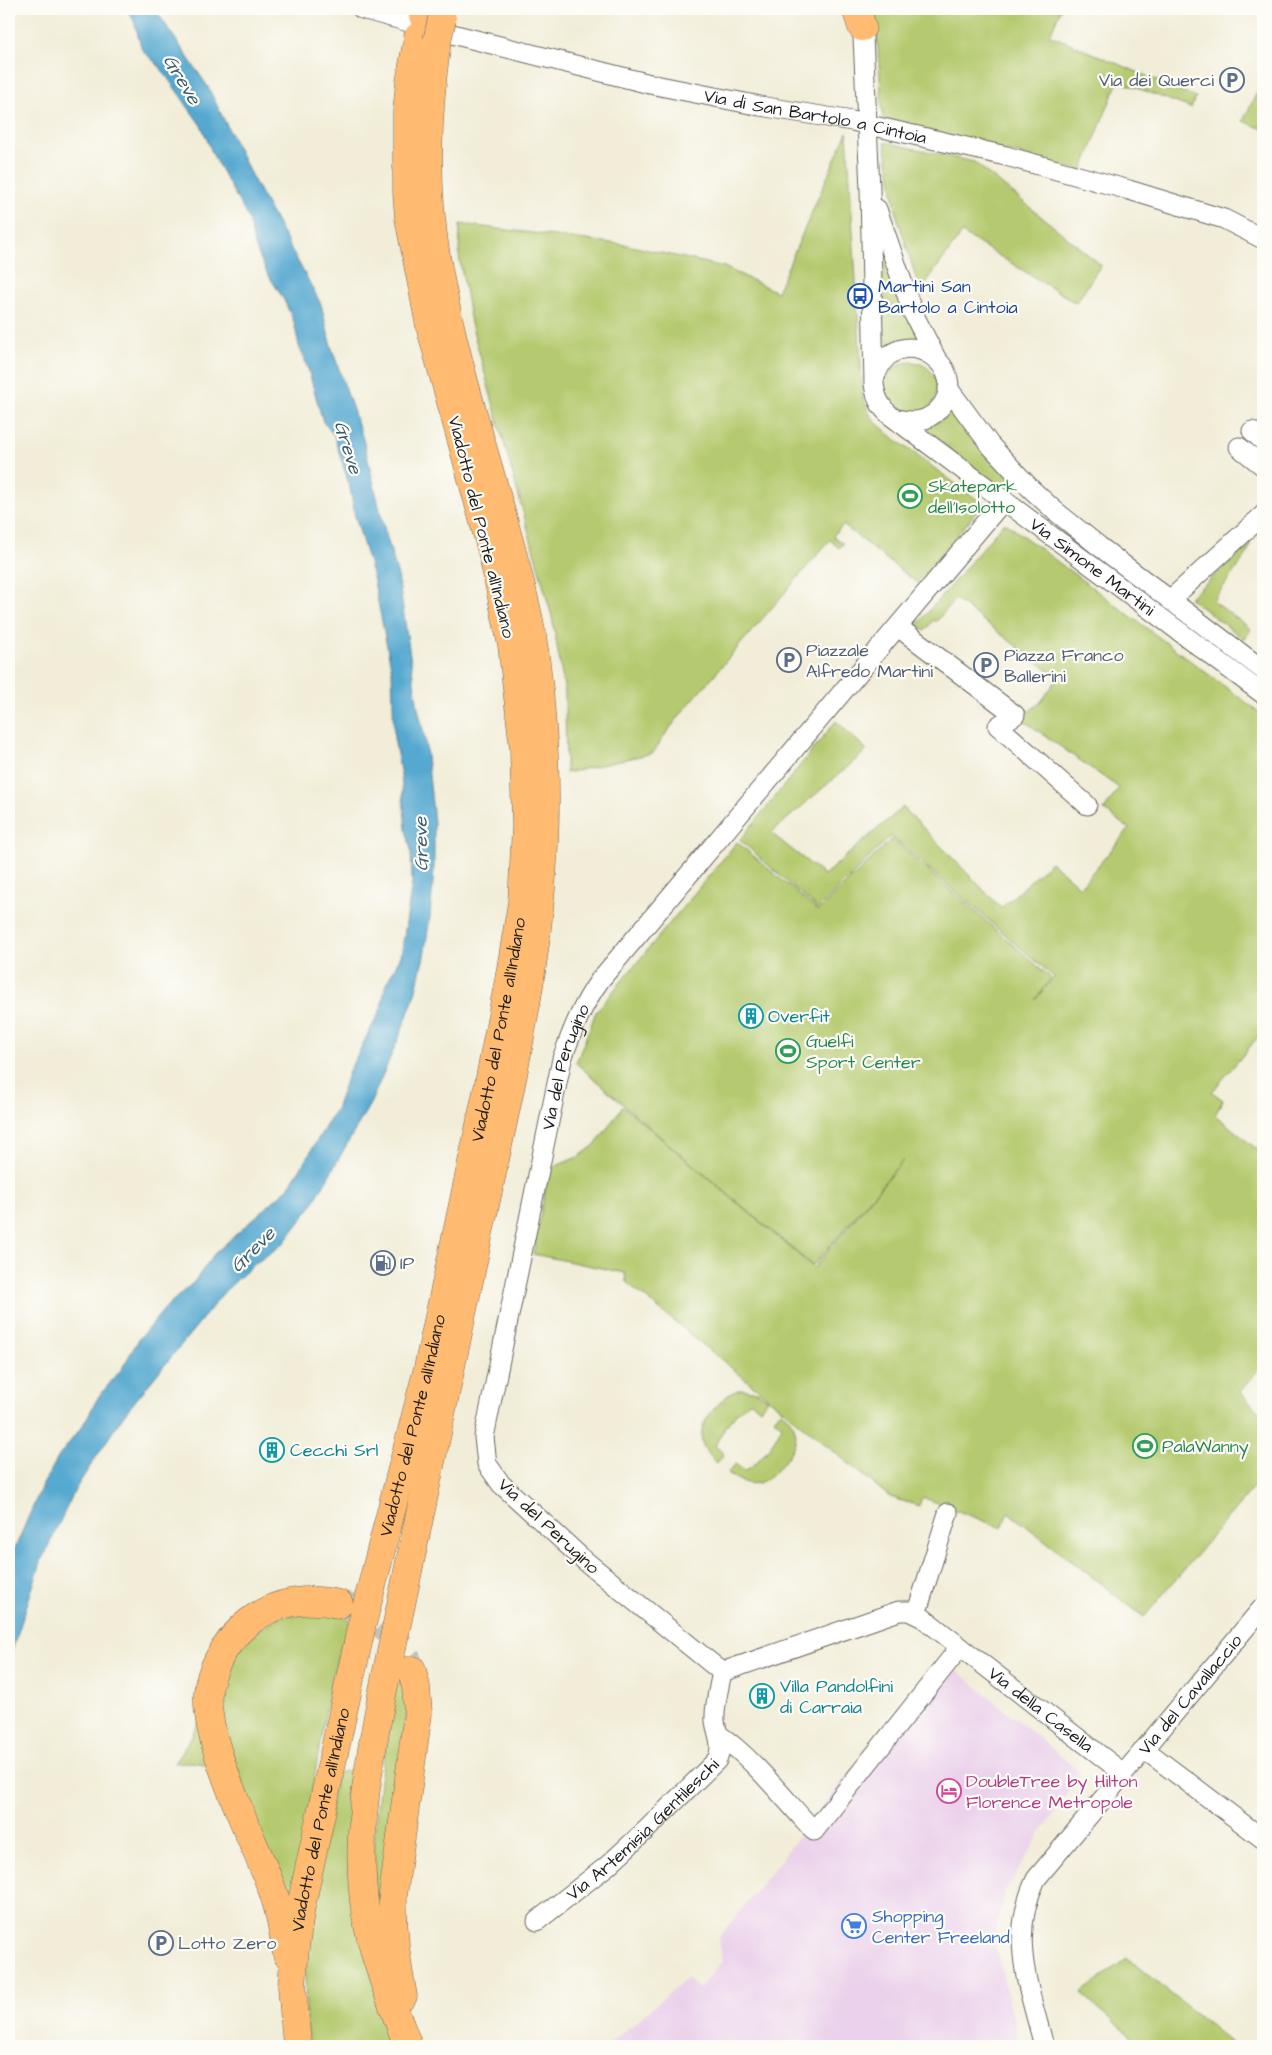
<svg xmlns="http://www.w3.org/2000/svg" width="1272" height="2055" font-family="'Architects Daughter',sans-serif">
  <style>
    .built { fill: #ebd1eb }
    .green { fill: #b5ca6f; stroke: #687346 }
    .water { fill: #54a8d0; stroke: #386276 }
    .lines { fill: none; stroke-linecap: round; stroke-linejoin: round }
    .highway-tunnel { stroke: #c6c3b2; stroke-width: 28; stroke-dasharray: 28 14; stroke-linecap: butt }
    .minor-casing { stroke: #67655e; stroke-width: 21 }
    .highway-casing { stroke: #67655e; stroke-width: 29 }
    .minor { stroke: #fff; stroke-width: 19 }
    .highway { stroke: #ffbb71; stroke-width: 28 }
    .highway-bridge-casing { stroke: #67655e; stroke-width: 29; stroke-linecap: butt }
    .highway-bridge { stroke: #ffbb71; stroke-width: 28 }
    .labels { text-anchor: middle; stroke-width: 4.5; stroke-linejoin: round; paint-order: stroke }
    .service-label { font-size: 18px; fill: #4e5e75; stroke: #fdfcf7; text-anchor: start }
    .street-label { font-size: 18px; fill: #1c1c1c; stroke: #fdfcf7 }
    .transit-label { font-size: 18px; fill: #164399; stroke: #fdfcf7; text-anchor: start }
    .leisure-label { font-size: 18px; fill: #27864d; stroke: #fdfcf7; text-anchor: start }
    .culture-label { font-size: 18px; fill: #0d838f; stroke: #fdfcf7; text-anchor: start }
    .hotel-label { font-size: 18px; fill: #b23c85; stroke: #fdfcf7; text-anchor: start }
    .shop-label { font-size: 18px; fill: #366cbe; stroke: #fdfcf7; text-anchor: start }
    .water-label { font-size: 19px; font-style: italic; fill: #355b6d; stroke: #fdfcf7 }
  </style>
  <rect width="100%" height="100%" fill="#fdfcf7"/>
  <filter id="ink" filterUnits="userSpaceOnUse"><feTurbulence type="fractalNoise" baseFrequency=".02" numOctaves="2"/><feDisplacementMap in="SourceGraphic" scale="10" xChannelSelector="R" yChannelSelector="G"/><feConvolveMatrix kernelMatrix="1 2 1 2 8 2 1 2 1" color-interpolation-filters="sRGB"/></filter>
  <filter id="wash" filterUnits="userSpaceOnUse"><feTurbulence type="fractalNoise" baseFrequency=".0096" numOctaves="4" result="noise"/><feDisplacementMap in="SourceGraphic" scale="20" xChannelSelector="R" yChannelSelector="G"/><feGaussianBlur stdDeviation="1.12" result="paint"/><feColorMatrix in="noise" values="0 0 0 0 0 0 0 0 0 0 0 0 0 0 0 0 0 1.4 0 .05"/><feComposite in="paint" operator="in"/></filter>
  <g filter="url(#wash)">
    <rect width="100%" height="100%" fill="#f1edd8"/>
    <path class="built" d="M941 1657 1080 1772 1006 1889 994 1940 1020 2046H607L687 1978 699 1989 722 1961 719 1938Z"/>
    <path class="green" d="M875 9H1061L1050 35 1196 97 1191 108 1118 81 1082 171 883 119Z
      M1263 80V129L1243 121Z
      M847 132 863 398 872 419 896 440 983 504 917 583 843 525 833 536 843 544 839 548 830 540 684 710 664 736 653 753 566 773 565 693 552 617 471 323 459 255 460 224 627 245 724 267 777 292Z
      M885 142 974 162 1101 265 1076 303 962 233 920 291 897 216Z
      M882 253 884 255 922 343 883 351V324L879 256Z
      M885 388a26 26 0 1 1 52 0a26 26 0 1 1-52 0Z
      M953 406 1010 478 1001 489 925 430 945 417Z
      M1003 524H1007L1263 715V1031L1212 1092 1223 1100 1215 1115 1263 1154V1364L1240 1392 1263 1416V1476L1144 1617 1008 1512 1002 1528 922 1497 919 1506 890 1497 626 1282 625 1273 533 1254 549 1169 580 1156 596 1144 623 1106 814 1268 903 1160 813 1266 671 1146 576 1063 596 1012 737 842 818 911 892 839 1051 978 1035 1000 1054 977 891 836 818 909 740 840 836 721 867 750 771 833 824 875 903 807 1001 908 1051 862 1080 887 1129 829 1104 810 1119 788 1020 718 1040 703 1058 678 955 599 936 622 933 620 925 631 917 625Z
      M1250 545 1247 554 1213 601 1251 629 1244 639 1189 598Z
      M742 1389 757 1392 768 1399 760 1409 751 1401C734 1413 724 1427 715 1446L724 1454 717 1463C696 1445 697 1429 714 1409 723 1399 729 1392 742 1389Z
      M781 1411C803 1429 798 1444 782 1464 765 1485 751 1491 728 1473L735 1464 745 1471C763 1459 773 1445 782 1426L774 1419Z
      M327 1612 350 1619 331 1679 290 1922 227 1741 220 1696 226 1675 236 1653 246 1640 280 1616Z
      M398 1670 408 1702 382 1921 375 1886 374 1838 380 1780Z
      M199 1721 216 1768C201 1762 190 1761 174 1763L188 1743Z
      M360 1768 397 2046H310L306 2020 304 1932 337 1773Z
      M1127 1958 1235 2046H1142L1081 1993Z"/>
    <path class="water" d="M127 9H155L208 87 252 177 321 304 331 346 363 439 385 531 398 576 418 708 425 738 434 822V870L430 917 424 956 414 998 400 1035 371 1102 330 1174 311 1207 283 1244 253 1265 225 1291 123 1416 76 1488 42 1559 9 1660V1562L41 1488 59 1456 83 1425 99 1396 121 1370 139 1339 167 1306 194 1282 214 1254 287 1189 302 1166 337 1107 349 1071 381 1009 386 984 401 956 412 883 411 850 406 830 401 776 394 738 392 672 373 577 355 516 350 488 334 435 323 422 308 369 299 346 294 322 283 298 267 273 254 244 249 220 213 155 202 127 160 67 142 50 134 21Z"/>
  </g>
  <g filter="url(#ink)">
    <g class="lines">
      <path class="highway-tunnel" d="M344 1605C381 1616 398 1635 412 1670"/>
      <defs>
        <g id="minor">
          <path id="s1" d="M362 9 452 34 650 84 760 106 852 121 1006 156 1129 190 1224 219 1263 239"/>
          <path id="s2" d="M862 15 870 189 874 384C876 398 880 407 891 416L1263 694"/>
          <path d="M877 209 913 313 936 358"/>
          <path d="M875 377C897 313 979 370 937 411 926 422 912 423 897 419"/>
          <path d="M948 388 990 445 1031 489 1054 510 1100 547 1263 670"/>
          <path d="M1252 431 1263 441"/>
          <path d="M1239 447 1263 466"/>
          <path d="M1170 600 1263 515"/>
          <path d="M898 627 1015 715 998 726 1087 805"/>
          <path d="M914 1613 919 1605 948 1513"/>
          <path id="s3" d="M722 1672 584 1560 501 1484 487 1464 484 1437 562 1059C572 1031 582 1005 600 980L1004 500"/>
          <path id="s4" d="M722 1672 899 1611H909L923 1618 1123 1773"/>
          <path d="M719 1735C752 1757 786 1801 814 1831L960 1647"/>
          <path d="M1144 1749 1263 1839"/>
          <path id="s5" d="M537 1921 607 1866 646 1830 717 1760C724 1745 717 1735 715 1721 714 1705 719 1688 722 1672"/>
          <path id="s6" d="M1044 2046C1029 1987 1008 1938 1036 1879L1263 1607"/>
        </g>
        <g id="highway">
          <path d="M856 9 862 27"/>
          <path d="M423 16 425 9"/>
          <path d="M287 1954C283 1930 279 1906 270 1884 252 1836 199 1734 209 1685 214 1661 230 1637 249 1622 275 1601 308 1597 339 1604"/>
          <path d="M403 1996C396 1962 392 1929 393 1895L418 1713 416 1687 412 1670"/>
          <path id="s7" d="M297 2046 292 1986 295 1946 301 1906 362 1624 428 1368 489 1083 509 980 522 903 526 827 524 749 512 645 493 555 430 326 409 218 407 192V112L410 82 418 37"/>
          <path d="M408 2046C392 2003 374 1960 366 1915 354 1842 368 1766 382 1695 415 1534 450 1375 483 1214 516 1063 552 911 544 755 541 709 538 665 529 620 503 502 459 387 438 268 424 192 426 117 437 41"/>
        </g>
      </defs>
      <use href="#minor" class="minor-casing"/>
      <use href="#highway" class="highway-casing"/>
      <use href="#minor" class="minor"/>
      <use href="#highway" class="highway"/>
      <defs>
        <path id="highway-bridge" d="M437 41 442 19"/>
      </defs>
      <use href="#highway-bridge" class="highway-bridge-casing"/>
      <use href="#highway-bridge" class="highway-bridge"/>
    </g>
  </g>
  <defs>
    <symbol id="parking-ring" viewBox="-11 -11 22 22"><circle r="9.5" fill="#fdfcf7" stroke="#5c6f8a" stroke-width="1.5"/><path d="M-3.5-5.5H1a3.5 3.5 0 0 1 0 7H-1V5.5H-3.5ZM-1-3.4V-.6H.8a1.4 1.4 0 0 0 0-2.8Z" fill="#5c6f8a"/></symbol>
    <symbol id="bus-ring" viewBox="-11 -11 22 22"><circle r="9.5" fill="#fdfcf7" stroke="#1a4fb4" stroke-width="1.5"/><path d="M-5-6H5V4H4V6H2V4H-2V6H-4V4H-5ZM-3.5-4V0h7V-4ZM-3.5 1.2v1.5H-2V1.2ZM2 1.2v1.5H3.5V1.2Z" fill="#1a4fb4"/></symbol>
    <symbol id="stadium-ring" viewBox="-11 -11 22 22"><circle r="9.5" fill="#fdfcf7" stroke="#2e9e5b" stroke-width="1.5"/><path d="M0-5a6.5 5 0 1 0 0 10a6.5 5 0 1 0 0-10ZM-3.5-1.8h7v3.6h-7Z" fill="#2e9e5b"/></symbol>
    <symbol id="building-ring" viewBox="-11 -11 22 22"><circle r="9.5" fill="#fdfcf7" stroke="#0f9aa8" stroke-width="1.5"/><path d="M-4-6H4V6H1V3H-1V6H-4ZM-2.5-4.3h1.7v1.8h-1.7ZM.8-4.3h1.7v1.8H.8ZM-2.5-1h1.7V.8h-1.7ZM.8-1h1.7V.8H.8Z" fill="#0f9aa8"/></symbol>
    <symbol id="fuel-ring" viewBox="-11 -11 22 22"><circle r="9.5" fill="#fdfcf7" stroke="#5c6f8a" stroke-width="1.5"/><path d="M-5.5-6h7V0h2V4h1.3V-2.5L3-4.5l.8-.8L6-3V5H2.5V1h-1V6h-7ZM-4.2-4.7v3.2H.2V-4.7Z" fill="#5c6f8a"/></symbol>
    <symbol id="hotel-ring" viewBox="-11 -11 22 22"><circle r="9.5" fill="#fdfcf7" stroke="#d1479c" stroke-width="1.5"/><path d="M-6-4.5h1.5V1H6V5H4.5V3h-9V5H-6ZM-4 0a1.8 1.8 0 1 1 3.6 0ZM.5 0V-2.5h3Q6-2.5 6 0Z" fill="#d1479c"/></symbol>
    <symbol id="supermarket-ring" viewBox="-11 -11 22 22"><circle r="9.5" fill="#fdfcf7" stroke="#3f7fe0" stroke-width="1.5"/><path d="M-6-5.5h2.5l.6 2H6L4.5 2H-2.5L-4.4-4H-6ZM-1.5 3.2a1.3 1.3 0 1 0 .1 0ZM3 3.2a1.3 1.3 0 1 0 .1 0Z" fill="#3f7fe0"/></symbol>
  </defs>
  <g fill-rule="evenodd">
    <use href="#parking-ring" x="1218" y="66" width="28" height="28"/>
    <use href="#bus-ring" x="846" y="282" width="28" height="28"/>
    <use href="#stadium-ring" x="896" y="482" width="28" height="28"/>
    <use href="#parking-ring" x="775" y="646" width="28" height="28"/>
    <use href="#parking-ring" x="972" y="651" width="28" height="28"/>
    <use href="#building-ring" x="737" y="1002" width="28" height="28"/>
    <use href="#stadium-ring" x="774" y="1037" width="28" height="28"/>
    <use href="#fuel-ring" x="369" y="1249" width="28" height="28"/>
    <use href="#stadium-ring" x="1131" y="1432" width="28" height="28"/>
    <use href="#building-ring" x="258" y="1436" width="28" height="28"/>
    <use href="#building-ring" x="748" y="1682" width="28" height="28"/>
    <use href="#hotel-ring" x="935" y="1777" width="28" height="28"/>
    <use href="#supermarket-ring" x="840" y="1912" width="28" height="28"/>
    <use href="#parking-ring" x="147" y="1929" width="28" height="28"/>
  </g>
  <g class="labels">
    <g class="service-label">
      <text x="1214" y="86" text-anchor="end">Via dei Querci</text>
      <text x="806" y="656">Piazzale<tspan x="806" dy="21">Alfredo Martini</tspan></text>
      <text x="1004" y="661">Piazza Franco<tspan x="1004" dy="21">Ballerini</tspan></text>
      <text x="400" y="1269">IP</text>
      <text x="178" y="1949">Lotto Zero</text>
    </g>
    <g class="street-label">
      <text dy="6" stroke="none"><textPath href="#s1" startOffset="466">Via di San Bartolo a Cintoia</textPath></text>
      <text transform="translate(482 527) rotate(76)" y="6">Viadotto del Ponte all'Indiano</text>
      <text dy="6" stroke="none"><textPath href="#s2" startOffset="658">Via Simone Martini</textPath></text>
      <text dy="6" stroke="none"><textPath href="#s7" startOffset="1039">Viadotto del Ponte all'Indiano</textPath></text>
      <text dy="6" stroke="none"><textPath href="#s3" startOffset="721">Via del Perugino</textPath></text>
      <text dy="6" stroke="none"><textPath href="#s7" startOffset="634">Viadotto del Ponte all'Indiano</textPath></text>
      <text transform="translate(549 1526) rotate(43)" y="6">Via del Perugino</text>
      <text dy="6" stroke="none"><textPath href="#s6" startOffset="412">Via del Cavallaccio</textPath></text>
      <text dy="6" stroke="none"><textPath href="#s4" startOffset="362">Via della Casella</textPath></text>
      <text dy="6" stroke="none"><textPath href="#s7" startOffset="229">Viadotto del Ponte all'Indiano</textPath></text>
      <text dy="6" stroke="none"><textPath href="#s5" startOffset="140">Via Artemisia Gentileschi</textPath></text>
    </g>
    <g class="transit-label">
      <text x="878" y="292">Martini San<tspan x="878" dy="21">Bartolo a Cintoia</tspan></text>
    </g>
    <g class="leisure-label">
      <text x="928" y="492">Skatepark<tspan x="928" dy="21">dell'Isolotto</tspan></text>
      <text x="806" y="1047">Guelfi<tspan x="806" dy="21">Sport Center</tspan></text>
      <text x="1162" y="1452">PalaWanny</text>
    </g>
    <g class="culture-label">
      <text x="768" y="1022">Overfit</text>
      <text x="290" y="1456">Cecchi Srl</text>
      <text x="780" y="1692">Villa Pandolfini<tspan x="780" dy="21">di Carraia</tspan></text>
    </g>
    <g class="hotel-label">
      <text x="966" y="1787">DoubleTree by Hilton<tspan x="966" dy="21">Florence Metropole</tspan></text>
    </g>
    <g class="shop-label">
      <text x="872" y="1922">Shopping<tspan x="872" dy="21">Center Freeland</tspan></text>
    </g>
    <g class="water-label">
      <text transform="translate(183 79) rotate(59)" y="7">Greve</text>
      <text transform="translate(349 447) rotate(73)" y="7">Greve</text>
      <text transform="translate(420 844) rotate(-91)" y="7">Greve</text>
      <text transform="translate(252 1249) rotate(-45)" y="7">Greve</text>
    </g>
  </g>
  <rect width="1272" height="2055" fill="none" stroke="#fdfcf7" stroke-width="30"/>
</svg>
